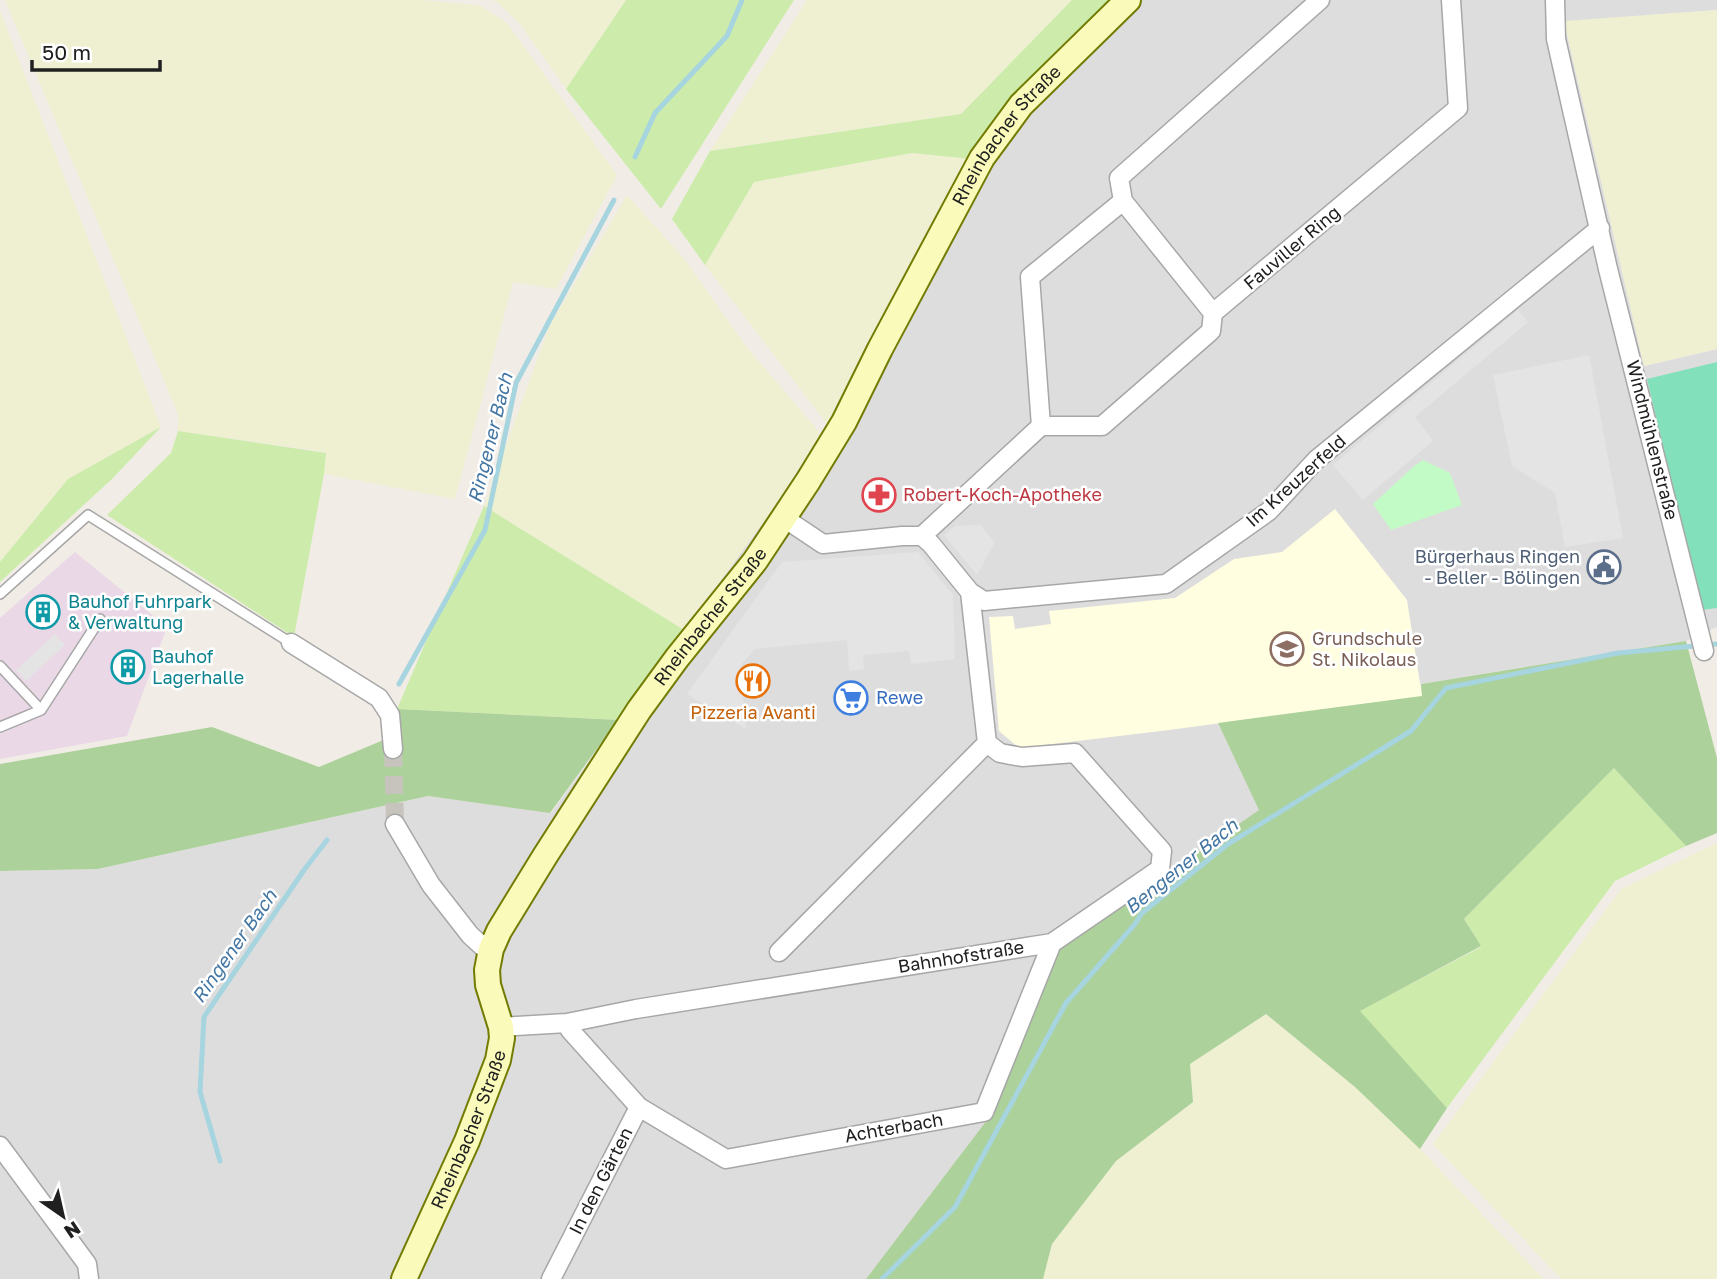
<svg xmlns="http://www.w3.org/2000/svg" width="1717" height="1279" font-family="'Golos Text',sans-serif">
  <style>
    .residential { fill: #dedddd }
    .industrial { fill: #ead8e7 }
    .education { fill: #fffee1 }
    .farmland { fill: #eef0d1 }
    .grass { fill: #cdecab }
    .forest { fill: #acd19a }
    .park { fill: #c3fbc6 }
    .pitch { fill: #82e1ba }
    .parking { fill: #e4e4e4 }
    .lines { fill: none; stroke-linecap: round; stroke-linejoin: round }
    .stream { stroke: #a6d4df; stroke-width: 5 }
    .street-tunnel { stroke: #c7c4be; stroke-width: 18; stroke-dasharray: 18 9; stroke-linecap: butt }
    .lane-casing { stroke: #a7a7a7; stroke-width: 12 }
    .street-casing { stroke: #a7a7a7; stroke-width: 21 }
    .secondary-casing { stroke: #727c02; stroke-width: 28 }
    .lane { stroke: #fff; stroke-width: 9 }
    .street { stroke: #fff; stroke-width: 18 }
    .secondary { stroke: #fafbba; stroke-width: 24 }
    .labels { text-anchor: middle; stroke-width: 5; stroke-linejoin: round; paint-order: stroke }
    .street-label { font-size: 18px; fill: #202020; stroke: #fff }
    .health-label { font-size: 18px; fill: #be3a42; stroke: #fff; text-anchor: start }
    .service-label { font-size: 18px; fill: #4e5e75; stroke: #fff; text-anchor: end }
    .culture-label { font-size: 18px; fill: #0d838f; stroke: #fff; text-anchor: start }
    .education-label { font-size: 18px; fill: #785e54; stroke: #fff; text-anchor: start }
    .shop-label { font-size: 18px; fill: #366cbe; stroke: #fff; text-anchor: start }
    .food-label { font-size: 18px; fill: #c56008; stroke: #fff }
    .water-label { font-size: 19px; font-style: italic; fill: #4376a3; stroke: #fff }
  </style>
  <rect width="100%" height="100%" fill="#f1ede6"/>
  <path class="residential" d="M1114 0H1717V10L1564 22 1644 366 1717 349V627L1686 641 1215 717 1260 810 1055 952 987 1120 866 1279H0V871L98 869 428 796 551 813 771 512 846 395 960 178Z"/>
  <path class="industrial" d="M75 552 167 627 127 736 0 759V618Z"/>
  <path class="education" d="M1335 509 1407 600 1422 696 1169 730 1019 748 999 731 989 617 1013 616 1015 629 1051 624 1049 611 1175 598 1234 559 1282 552Z"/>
  <path class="farmland" d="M5 0H422L479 5 506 22 617 175 556 289 513 282 455 499 324 474 326 452 178 431V414Z
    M490 0H626L566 89 520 24 496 1Z
    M807 0H1072L961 114 710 151Z
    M1717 10V349L1644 366 1564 21Z
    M0 11 161 427 68 479 0 562Z
    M912 153 972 159 842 401 827 424 705 265 754 182Z
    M627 195 686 261 745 345 821 434 771 512 684 630 484 506 549 327Z
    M1717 843V1279H1561L1433 1144 1621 889Z
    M1266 1014 1355 1087 1420 1149 1544 1279H1043L1052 1244 1116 1161 1193 1102 1190 1064Z"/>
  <path class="grass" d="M626 0H794L661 209 566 89Z
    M1072 0H1114L972 159 912 153 754 182 705 265 672 219 710 151 961 114Z
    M161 427 113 478 0 582V562L68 479Z
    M178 431 326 453 324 474 294 637 107 515 171 453Z
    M484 506 684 630 618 720 397 709Z
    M1614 768 1686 846 1615 881 1447 1108 1359 1011 1481 947 1464 919Z"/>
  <path class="forest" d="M1686 641 1717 758V833L1686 846 1614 768 1464 919 1481 946 1360 1011 1447 1108 1420 1149 1355 1087 1266 1014 1190 1064 1193 1102 1116 1161 1052 1244 1043 1279H866L987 1120 1055 952 1259 810 1218 723 1422 696 1421 684Z
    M397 709 618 720 550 813 428 796 98 869 0 871V764L212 727 319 767 393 736Z"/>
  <path class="park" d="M1423 460 1450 473 1462 505 1391 530 1373 504 1413 467Z"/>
  <path class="pitch" d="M1717 362V608L1702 610 1647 379Z"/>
  <path class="parking" d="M1518 310 1528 322 1415 417 1433 441 1363 500 1333 465Z
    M1589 355 1623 538 1565 547 1555 493 1512 466 1493 375Z
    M980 525 995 542 977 575 944 535 955 526Z
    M918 552 953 595 955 659 911 664 909 651 863 655 864 669 849 671 847 640 755 649 740 666 746 729 687 694 782 562Z
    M55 634 65 645 26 681 16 670Z"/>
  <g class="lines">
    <path class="stream" d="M635 157 655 113 727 36 742 0
      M399 684 485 530 516 383 614 200
      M220 1161 200 1092 204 1017 304 870 327 840
      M882 1279 955 1207 1066 1003 1135 924 1142 913 1228 844 1411 731 1446 688 1618 653 1717 644"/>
    <path class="street-tunnel" d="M393 749 395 824"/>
    <defs>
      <path id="lane" d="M0 594 88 515 291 643
        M0 666 41 710
        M0 727 41 710 100 619"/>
      <path id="street" d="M1555 0 1556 39 1608 269 1704 651
        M1213 313 1123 201 1119 178 1320 0
        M1041 426 1030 277 1123 201
        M784 518 823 544 902 536H922L931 544 970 592 984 601 1166 584 1269 511 1316 460 1600 228
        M922 536 1041 426H1102L1211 331 1213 313 1458 108 1451 0
        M291 643 379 698 390 715 393 749
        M395 824 431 885 470 935 482 946 491 949
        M779 952 987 743
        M501 1027 567 1023 636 1009 1052 943 1160 869 1162 851 1075 753 1022 757 1000 753 987 743 970 592
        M639 1107 726 1159 984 1112 1052 943
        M0 1146 87 1264 89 1279
        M551 1279 639 1107 570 1030 567 1023"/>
      <g id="secondary">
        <path id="s1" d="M404 1279 467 1141 498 1060 502 1038 501 1027 488 985 487 970 491 949 499 931 545 856 639 710 677 658 755 561 808 481 844 422 880 349 982 158 1021 105 1128 0"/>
      </g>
    </defs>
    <use href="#lane" class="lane-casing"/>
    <use href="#street" class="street-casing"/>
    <use href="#secondary" class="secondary-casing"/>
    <use href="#lane" class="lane"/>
    <use href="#street" class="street"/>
    <use href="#secondary" class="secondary"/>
  </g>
  <defs>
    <symbol id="pharmacy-ring" viewBox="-11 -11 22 22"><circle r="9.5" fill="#fff" stroke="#e0444e" stroke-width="1.5"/><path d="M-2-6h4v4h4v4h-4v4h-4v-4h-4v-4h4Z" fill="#e0444e"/></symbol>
    <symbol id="civic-ring" viewBox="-11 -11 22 22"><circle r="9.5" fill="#fff" stroke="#5c6f8a" stroke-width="1.5"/><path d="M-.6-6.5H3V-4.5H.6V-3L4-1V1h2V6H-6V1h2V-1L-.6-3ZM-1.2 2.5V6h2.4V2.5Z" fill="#5c6f8a"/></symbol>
    <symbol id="building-ring" viewBox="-11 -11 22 22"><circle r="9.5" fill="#fff" stroke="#0f9aa8" stroke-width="1.5"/><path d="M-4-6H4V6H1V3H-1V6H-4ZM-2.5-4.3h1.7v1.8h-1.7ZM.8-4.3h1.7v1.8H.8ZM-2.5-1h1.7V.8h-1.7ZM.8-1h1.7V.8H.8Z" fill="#0f9aa8"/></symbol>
    <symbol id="school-ring" viewBox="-11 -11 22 22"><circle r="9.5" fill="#fff" stroke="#8d6e63" stroke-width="1.5"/><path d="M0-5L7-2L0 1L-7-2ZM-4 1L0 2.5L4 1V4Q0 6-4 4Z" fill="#8d6e63"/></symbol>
    <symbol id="restaurant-ring" viewBox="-11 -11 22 22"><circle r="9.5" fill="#fff" stroke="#e8710a" stroke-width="1.5"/><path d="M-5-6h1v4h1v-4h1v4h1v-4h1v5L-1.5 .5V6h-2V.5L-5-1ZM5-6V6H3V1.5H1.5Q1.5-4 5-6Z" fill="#e8710a"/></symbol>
    <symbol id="supermarket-ring" viewBox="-11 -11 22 22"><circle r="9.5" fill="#fff" stroke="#3f7fe0" stroke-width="1.5"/><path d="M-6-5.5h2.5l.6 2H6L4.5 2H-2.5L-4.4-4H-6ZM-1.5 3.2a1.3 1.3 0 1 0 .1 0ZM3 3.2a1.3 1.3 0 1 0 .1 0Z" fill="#3f7fe0"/></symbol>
  </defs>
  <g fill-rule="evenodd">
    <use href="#pharmacy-ring" x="860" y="476" width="38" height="38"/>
    <use href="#civic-ring" x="1585" y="548" width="38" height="38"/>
    <use href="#building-ring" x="24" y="593" width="38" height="38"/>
    <use href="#school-ring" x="1268" y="630" width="38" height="38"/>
    <use href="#building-ring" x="109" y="648" width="38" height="38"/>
    <use href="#restaurant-ring" x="734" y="662" width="38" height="38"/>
    <use href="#supermarket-ring" x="832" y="679" width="38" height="38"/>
  </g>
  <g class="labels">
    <g class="street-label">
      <text dy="6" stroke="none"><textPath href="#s1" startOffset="1318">Rheinbacher Straße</textPath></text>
      <text transform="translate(1292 248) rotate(-40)" y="6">Fauviller Ring</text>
      <text transform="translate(1652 440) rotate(76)" y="6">Windmühlenstraße</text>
      <text transform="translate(1296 481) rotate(-42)" y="6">Im Kreuzerfeld</text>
      <text dy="6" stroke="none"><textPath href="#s1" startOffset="751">Rheinbacher Straße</textPath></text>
      <text transform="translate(961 957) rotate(-9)" y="6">Bahnhofstraße</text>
      <text transform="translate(894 1128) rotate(-10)" y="6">Achterbach</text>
      <text dy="6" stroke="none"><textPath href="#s1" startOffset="163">Rheinbacher Straße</textPath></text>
      <text transform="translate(601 1181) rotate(-63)" y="6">In den Gärten</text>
    </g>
    <g class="health-label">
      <text x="903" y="501">Robert-Koch-Apotheke</text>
    </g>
    <g class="service-label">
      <text x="1580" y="563">Bürgerhaus Ringen<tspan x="1580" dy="21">- Beller - Bölingen</tspan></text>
    </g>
    <g class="culture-label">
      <text x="68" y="608">Bauhof Fuhrpark<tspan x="68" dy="21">&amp; Verwaltung</tspan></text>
      <text x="152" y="663">Bauhof<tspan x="152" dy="21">Lagerhalle</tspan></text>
    </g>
    <g class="education-label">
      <text x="1312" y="645">Grundschule<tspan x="1312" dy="21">St. Nikolaus</tspan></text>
    </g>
    <g class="shop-label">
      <text x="876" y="704">Rewe</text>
    </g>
    <g class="food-label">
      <text x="753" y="719">Pizzeria Avanti</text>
    </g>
    <g class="water-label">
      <text transform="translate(490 438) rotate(-76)" y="7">Ringener Bach</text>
      <text transform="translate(1181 866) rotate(-39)" y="7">Bengener Bach</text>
      <text transform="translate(234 946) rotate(-55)" y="7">Ringener Bach</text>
    </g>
  </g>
  <g transform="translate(63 1216) rotate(146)" stroke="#ffffff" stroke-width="5" paint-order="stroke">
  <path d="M0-5L12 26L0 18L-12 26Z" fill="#202020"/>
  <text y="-10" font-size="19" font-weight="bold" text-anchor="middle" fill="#202020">N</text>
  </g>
  <path d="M32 60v10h128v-10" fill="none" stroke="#202020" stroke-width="3.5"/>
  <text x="42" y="60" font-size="21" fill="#202020" stroke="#ffffff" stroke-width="5" paint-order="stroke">50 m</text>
</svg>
